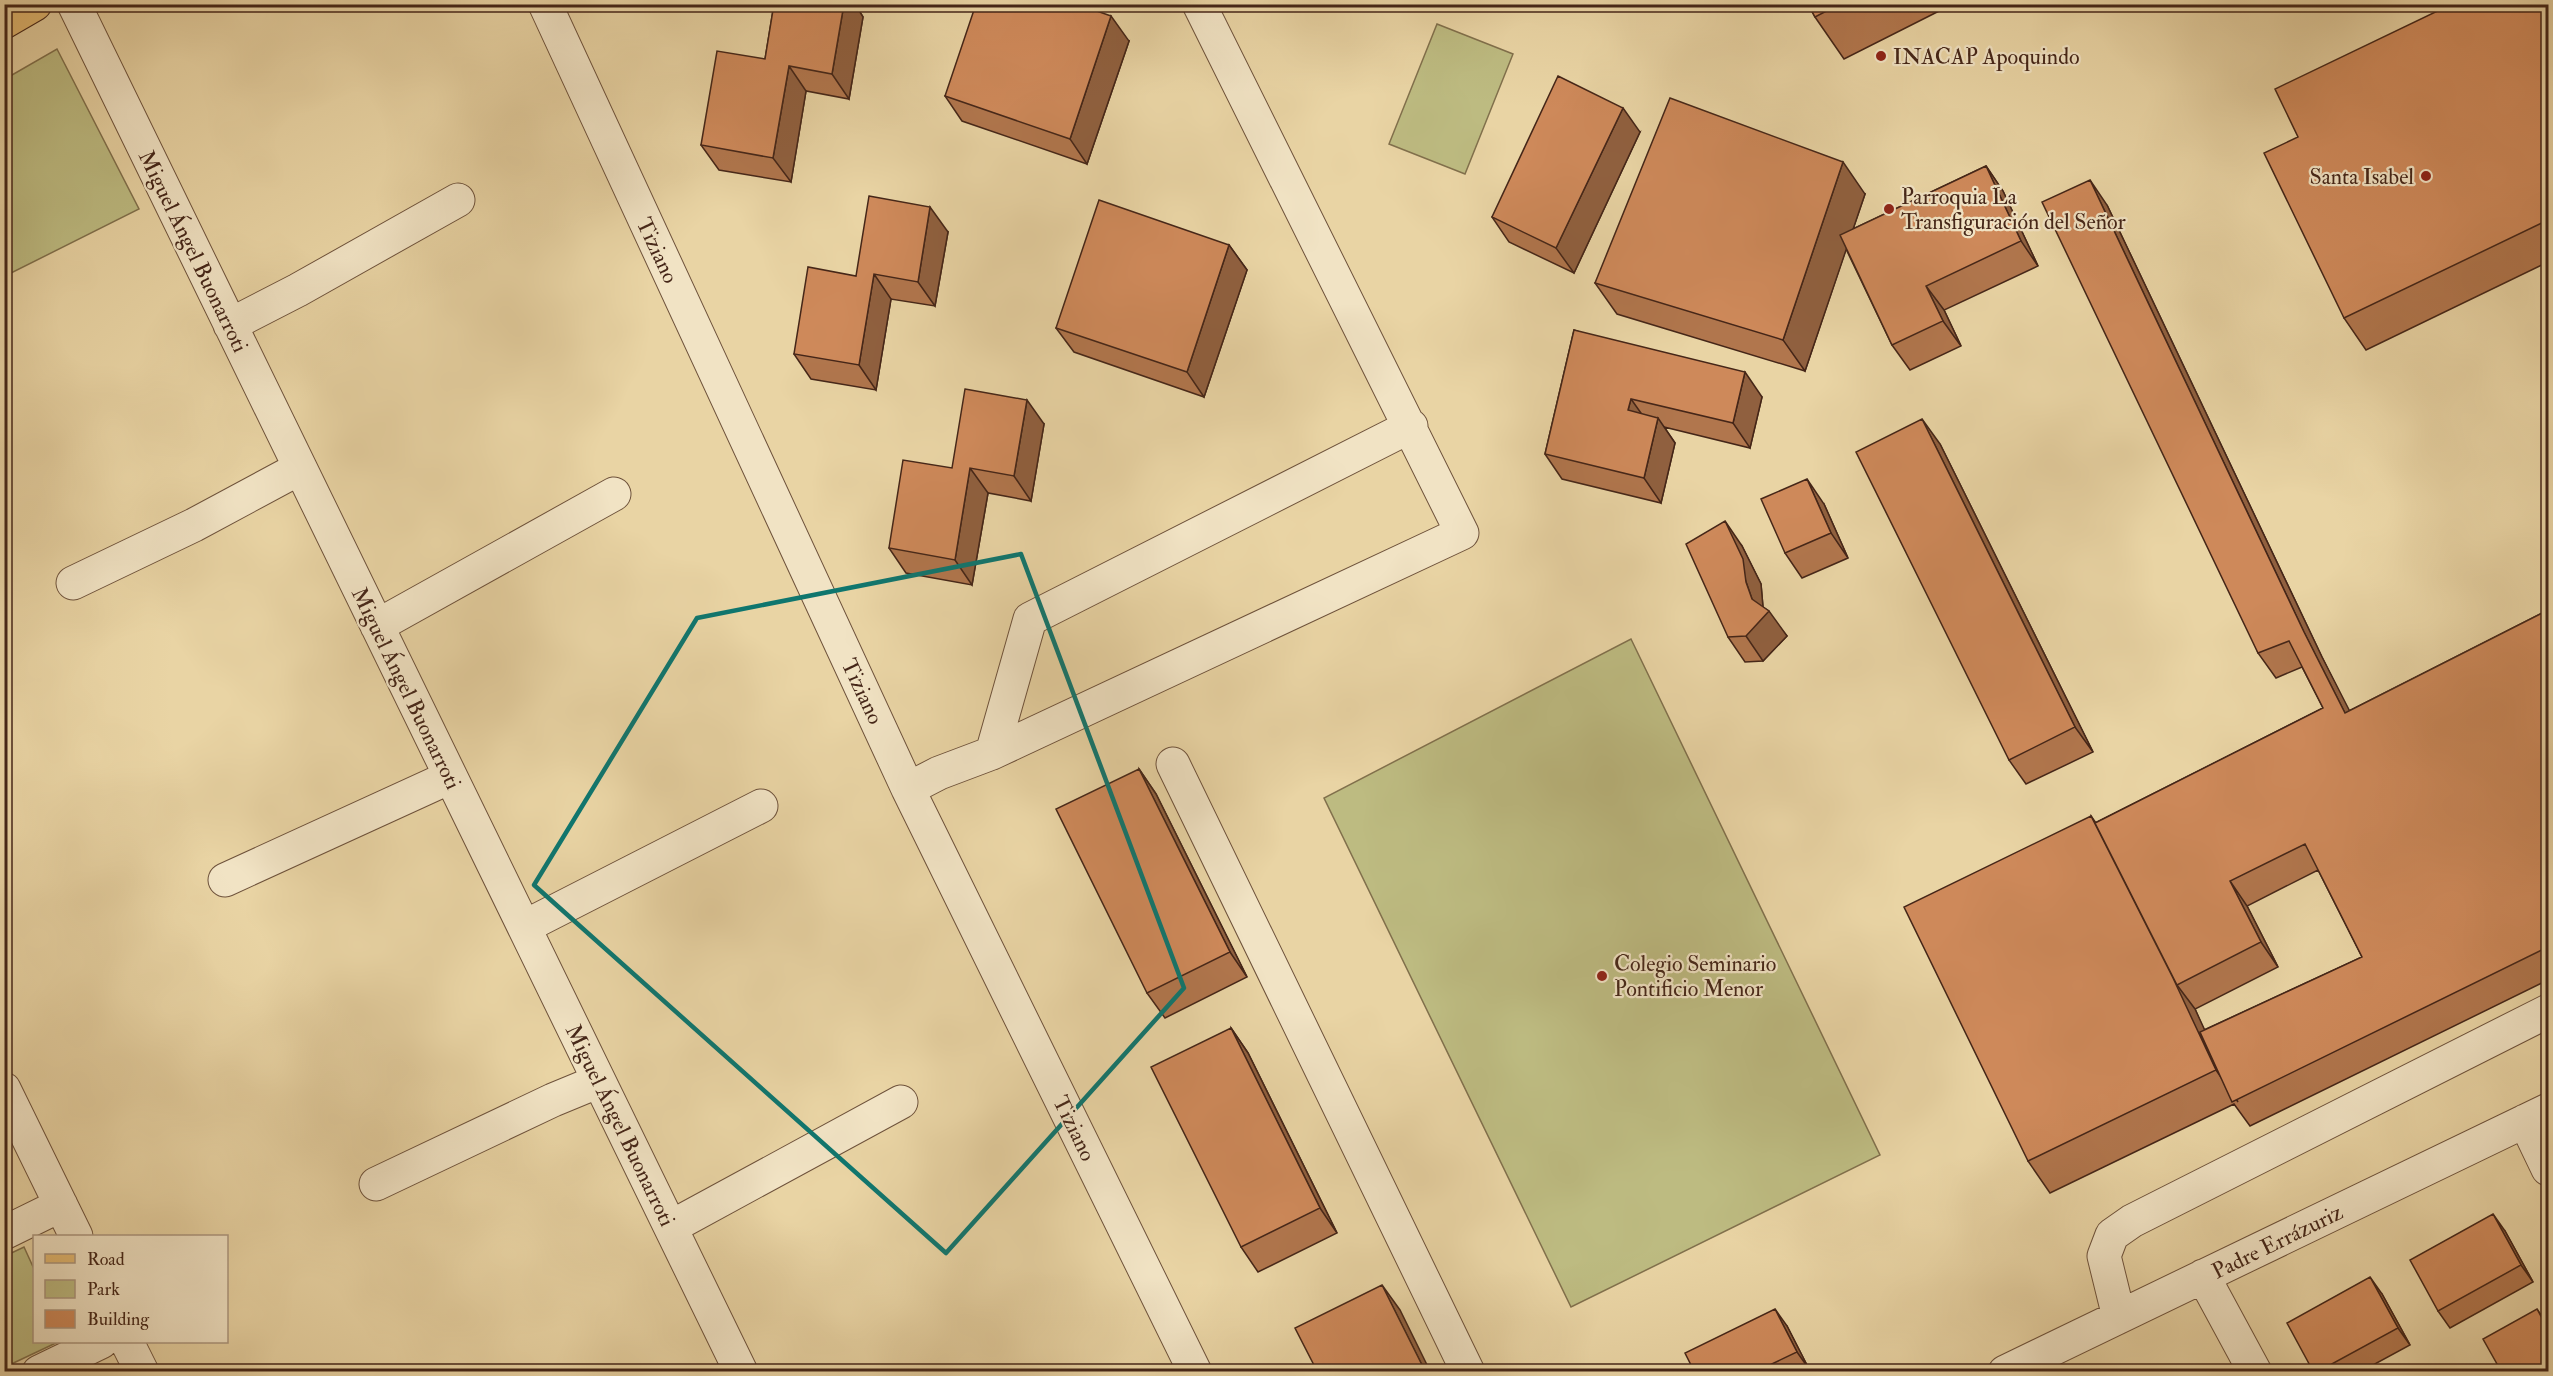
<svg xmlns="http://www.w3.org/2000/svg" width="2553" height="1376" font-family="'IM FELL Double Pica',serif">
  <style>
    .green { fill: #bdbb81; stroke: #81704c; stroke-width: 1.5 }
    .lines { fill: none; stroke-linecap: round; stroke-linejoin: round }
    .minor-casing { stroke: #6e523b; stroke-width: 35 }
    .major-casing { stroke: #452618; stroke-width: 35 }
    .minor { stroke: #f1e3c4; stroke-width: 33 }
    .major { stroke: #e4ba72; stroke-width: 33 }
    .wall { fill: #b1764d; stroke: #452618; stroke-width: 1.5; fill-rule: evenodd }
    .shaded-wall { fill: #90603f; stroke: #452618; stroke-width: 1.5 }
    .building { fill: #ce895a; stroke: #452618; stroke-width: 1.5 }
    .marked { fill: none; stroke: #0f766e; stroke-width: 4.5; stroke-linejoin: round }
    .poi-dot { fill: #8f2418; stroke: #f1e3c4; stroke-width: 2 }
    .labels { text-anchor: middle; stroke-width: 4.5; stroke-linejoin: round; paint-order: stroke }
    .poi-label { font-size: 22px; fill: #452618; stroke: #f1e3c4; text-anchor: start }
    .street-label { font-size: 22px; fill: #452618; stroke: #f1e3c4 }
  </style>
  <rect width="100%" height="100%" fill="#e9d4a4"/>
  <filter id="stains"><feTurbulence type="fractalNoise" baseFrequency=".00333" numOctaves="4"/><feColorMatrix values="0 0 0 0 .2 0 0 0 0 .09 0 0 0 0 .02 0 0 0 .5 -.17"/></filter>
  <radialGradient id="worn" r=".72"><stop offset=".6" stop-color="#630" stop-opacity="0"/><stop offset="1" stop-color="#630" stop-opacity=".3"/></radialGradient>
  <path class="green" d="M1437 24 1513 54 1465 174 1389 144Z
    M57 49 139 209 5 276V79Z
    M1631 639 1880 1155 1571 1307 1324 798Z
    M24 1247 34 1269V1342H58L5 1367V1256Z"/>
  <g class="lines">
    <defs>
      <path id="minor" d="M74 4 741 1372
        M545 4 908 789 1195 1372
        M230 325 298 290 458 200
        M73 583 194 525 300 468
        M377 626 614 494
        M992 753 1030 619 1411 426
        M1173 764 1468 1372
        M908 789 939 773 992 753 1462 533 1199 4
        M225 880 450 777
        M524 927 761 806
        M4 1089 76 1236
        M2525 1121 2548 1169
        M376 1184 553 1100 599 1081
        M671 1227 901 1102
        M4 1233 61 1205
        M2203 1276 2255 1372
        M2119 1317 2104 1256 2112 1235 2132 1221 2548 1011
        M127 1342 142 1372
        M39 1372 101 1342
        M2005 1372 2548 1110"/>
      <path id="major" d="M4 22 35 4"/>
    </defs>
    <use href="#minor" class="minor-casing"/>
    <use href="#major" class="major-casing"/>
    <use href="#minor" class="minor"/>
    <use href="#major" class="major"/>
  </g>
  <path class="wall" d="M774 4H855L863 17 849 99 806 91 791 182 719 170 701 145 765 59Z
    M1808 4H1953L1844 59 1815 17Z
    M2548 4V262L2366 350 2344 318 2298 137Z
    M1129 41 1087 164 962 121 945 96Z
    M1640 132 1574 273 1509 242 1492 217Z
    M1986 166 2003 191 2038 266 1944 310 1961 346 1910 370 1892 345 1846 249 1805 371 1617 314 1595 283 1865 194 1853 229Z
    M2107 205 2322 657 2349 711 2548 610V980L2250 1126 2234 1104 2050 1193 2028 1161 2091 816 2095 823 2323 708 2302 667 2276 678 2258 653ZM2318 870 2362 957 2204 1030 2195 1009 2278 967 2247 906Z
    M948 232 935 306 891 299 876 390 811 379 794 354 856 276Z
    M1229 245 1247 270 1204 397 1074 352 1056 328Z
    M1574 330 1762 397 1750 448 1664 427 1675 443 1661 503 1562 479 1545 454Z
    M1044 424 1031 501 988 493 972 585 906 573 889 548 952 468Z
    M1940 444 2093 752 2026 784 2009 760Z
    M1824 504 1848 558 1802 578 1785 553Z
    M1742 546 1761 584 1763 607 1787 636 1763 661 1745 662 1728 637Z
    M1139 769 1156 794 1247 977 1165 1018 1147 993Z
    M1231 1028 1248 1053 1337 1233 1258 1272 1241 1247Z
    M2505 1231 2533 1282 2450 1328 2438 1311Z
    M2382 1294 2410 1345 2362 1371H2313Z
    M1787 1326 1809 1369 1804 1371H1694Z"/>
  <path class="shaded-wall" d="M844 4H855L863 17 849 99 832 74Z
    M1111 16 1129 41 1087 164 1070 139Z
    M789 66 806 91 791 182 773 158Z
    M1623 108 1640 132 1574 273 1556 248Z
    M1843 162 1865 194 1805 371 1783 340Z
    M1986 166 2003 191 2038 266 2021 241Z
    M2090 180 2107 205 2322 657 2363 737 2345 713 2304 632Z
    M930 207 948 232 935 306 918 282Z
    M1229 245 1247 270 1204 397 1187 372Z
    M874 274 891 299 876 390 859 365Z
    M1926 286 1944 310 1961 346 1943 321Z
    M1745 372 1762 397 1750 448 1733 423Z
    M1631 399 1648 423 1628 410Z
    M1027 400 1044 424 1031 501 1014 476Z
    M1658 418 1675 443 1661 503 1644 478Z
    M1922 419 1940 444 2093 752 2075 727Z
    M970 468 988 493 972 585 955 560Z
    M1807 479 1824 504 1848 558 1831 533Z
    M1725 521 1742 546 1761 584 1763 607 1769 611 1787 636 1763 661 1746 636 1752 599Z
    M1139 769 1156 794 1247 977 1230 952Z
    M2091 816 2113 847 2177 985 2195 1009 2238 1102 2216 1070Z
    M2230 881 2247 906 2278 967 2261 942Z
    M1231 1028 1248 1053 1337 1233 1320 1208Z
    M2493 1214 2505 1231 2533 1282 2521 1265Z
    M2370 1277 2382 1294 2410 1345 2398 1328Z
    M1382 1285 1400 1310 1430 1371H1425Z
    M1775 1309 1787 1326 1809 1369 1797 1352Z
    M2537 1309 2548 1325V1329Z"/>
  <path class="building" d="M774 4H844L832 74 789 66 773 158 701 145 717 51 765 59Z
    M976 4H1077L1111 16 1070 139 945 96Z
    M1808 4H1840L1815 17Z
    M2452 4H2548V220L2344 318 2264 153 2298 137 2275 89Z
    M1558 76 1623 108 1556 248 1492 217Z
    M1670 98 1843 162 1783 340 1595 283Z
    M1986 166 2021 241 1926 286 1943 321 1892 345 1840 235Z
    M2090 180 2304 632 2345 713 2548 610V947L2232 1102 2200 1032 2362 957 2305 844 2230 881 2261 942 2177 985 2095 823 2323 708 2289 641 2258 653 2042 202Z
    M869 196 930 207 918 282 874 274 859 365 794 354 808 267 856 276Z
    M1099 200 1229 245 1187 372 1056 328Z
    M2548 324V333L2545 326Z
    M1574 330 1745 372 1733 423 1631 399 1628 410 1658 418 1644 478 1545 454Z
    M965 389 1027 400 1014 476 970 468 955 560 889 548 903 460 952 468Z
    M1922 419 2075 727 2009 760 1856 452Z
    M1807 479 1831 533 1785 553 1761 499Z
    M1725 521 1743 559 1746 582 1752 599 1769 611 1746 636 1728 637 1686 544Z
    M1139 769 1230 952 1147 993 1056 809Z
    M2091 816 2173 978 2216 1070 2028 1161 1904 907Z
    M1231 1028 1320 1208 1241 1247 1151 1067Z
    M2493 1214 2521 1265 2438 1311 2410 1260Z
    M2370 1277 2398 1328 2319 1371H2313L2287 1323Z
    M1382 1285 1425 1371H1317L1295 1328Z
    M1775 1309 1797 1352 1757 1371H1694L1685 1353Z
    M2537 1309 2548 1329V1371H2501L2483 1339Z
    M2170 1367 2173 1371H2162Z"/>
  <path class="marked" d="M1021 554 1184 988 946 1253 534 885 697 618Z"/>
  <g class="poi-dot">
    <circle cx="1881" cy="56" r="6"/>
    <circle cx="2426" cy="176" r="6"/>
    <circle cx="1889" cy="209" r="6"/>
    <circle cx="1602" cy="976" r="6"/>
  </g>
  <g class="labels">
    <g class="poi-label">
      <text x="1893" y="64">INACAP Apoquindo</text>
      <text x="2414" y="184" text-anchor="end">Santa Isabel</text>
      <text x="1901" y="204">Parroquia La<tspan x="1901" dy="25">Transfiguración del Señor</tspan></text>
      <text x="1614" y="971">Colegio Seminario<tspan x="1614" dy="25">Pontificio Menor</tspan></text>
    </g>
    <g class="street-label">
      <text transform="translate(658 250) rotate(65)" y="8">Tiziano</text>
      <text transform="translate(194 251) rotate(64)" y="8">Miguel Ángel Buonarroti</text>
      <text transform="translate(407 688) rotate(64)" y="8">Miguel Ángel Buonarroti</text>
      <text transform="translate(863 691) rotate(65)" y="8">Tiziano</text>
      <text transform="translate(621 1125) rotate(64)" y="8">Miguel Ángel Buonarroti</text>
      <text transform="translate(1075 1128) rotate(64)" y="8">Tiziano</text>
      <text transform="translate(2277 1241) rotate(-26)" y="8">Padre Errázuriz</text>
    </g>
  </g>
  <rect width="2553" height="1376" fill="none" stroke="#e9d4a4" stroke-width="24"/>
  <rect x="6" y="6" width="2541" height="1364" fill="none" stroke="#452618" stroke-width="3"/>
  <rect x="12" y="12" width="2529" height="1352" fill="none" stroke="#452618" stroke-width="1.5"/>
  <rect x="33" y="1235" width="195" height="108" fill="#f1e3c4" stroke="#ac977f" stroke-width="1.5"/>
  <rect x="45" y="1254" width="30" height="9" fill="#e4ba72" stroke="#ac977f" stroke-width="1.5"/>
  <text x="87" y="1265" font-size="18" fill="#452618">Road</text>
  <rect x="45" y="1280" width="30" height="18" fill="#bdbb81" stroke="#ac977f" stroke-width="1.5"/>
  <text x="87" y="1295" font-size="18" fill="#452618">Park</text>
  <rect x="45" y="1310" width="30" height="18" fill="#ce895a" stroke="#ac977f" stroke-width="1.5"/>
  <text x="87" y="1325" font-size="18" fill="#452618">Building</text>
  <rect width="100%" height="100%" filter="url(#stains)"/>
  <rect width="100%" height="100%" fill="url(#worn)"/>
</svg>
